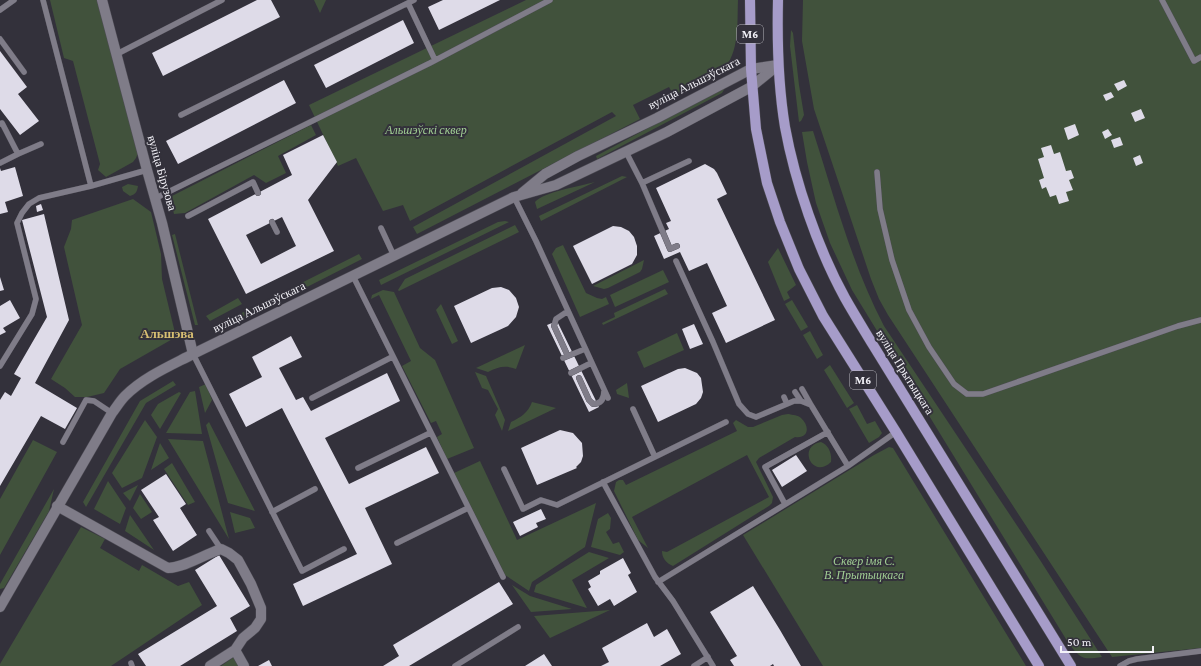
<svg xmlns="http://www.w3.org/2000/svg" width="1201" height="666" font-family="'Crimson Pro',serif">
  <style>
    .green { fill: #41523c }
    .building { fill: #dedbe8; fill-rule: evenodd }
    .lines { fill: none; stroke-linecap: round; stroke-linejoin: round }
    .service-casing { stroke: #4f4d56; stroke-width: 6 }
    .minor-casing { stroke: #4f4d56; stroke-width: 11 }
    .tertiary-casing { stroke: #4f4d56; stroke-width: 11 }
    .secondary-casing { stroke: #4f4d56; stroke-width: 11 }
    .primary-casing { stroke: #4f4d56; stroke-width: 11 }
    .service { stroke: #7f7c88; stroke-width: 5.5 }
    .minor { stroke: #7f7c88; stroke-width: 10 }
    .tertiary { stroke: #7f7c88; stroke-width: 10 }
    .secondary { stroke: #7f7c88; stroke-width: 10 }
    .primary { stroke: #a69cc9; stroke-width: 10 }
    .labels { text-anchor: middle; stroke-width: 4; stroke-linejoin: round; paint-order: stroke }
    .shield { fill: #33313b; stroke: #bab9c0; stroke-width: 1 }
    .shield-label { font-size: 11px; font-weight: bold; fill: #f4f3f9 }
    .street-label { font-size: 12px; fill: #f4f3f9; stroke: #33313b }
    .park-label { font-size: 12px; font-style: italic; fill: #a0ce93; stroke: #33313b }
    .neighbourhood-label { font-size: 13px; font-weight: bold; fill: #d7be72; stroke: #33313b }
  </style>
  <rect width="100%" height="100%" fill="#33313b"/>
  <path class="green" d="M50 0H97L138 153 136 158 133 162 106 177 98 170 100 164 73 61 64 58Z
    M314 0H326L320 13Z
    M526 0H738C737 23 740 53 722 71L674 96 669 87 633 105 640 119 417 234 413 227 616 116 612 112 410 221 403 205 383 211 356 158 338 166 309 105Z
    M803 0H1201V648L1112 657 888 315 879 299 871 279 814 109 802 41Z
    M791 30 793 33 799 85 804 115 801 121 799 122 790 46Z
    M725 88 722 93 597 159 596 156 721 89Z
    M311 125 316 135 278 156 286 173 266 183 254 175 185 213 174 214 170 197Z
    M813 131C834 196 852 265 884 326L1040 560 1102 657C1083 660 1081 659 1069 644L852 290 830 243 816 203 807 162 802 132Z
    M622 176 627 177 541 221 539 216Z
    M595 182 537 209 535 202C543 192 581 186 595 182Z
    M128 184 138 186C137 192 136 194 130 196L123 191 122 187Z
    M133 199 151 212 161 254 162 279 176 337 120 369 104 393 87 397H75L65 388 51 379 82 325 64 247 71 229 72 220Z
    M505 221 509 222 381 285 379 280 498 222Z
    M515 225 519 232 399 291 398 290 405 279Z
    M175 234 198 325H195L172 235Z
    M563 245 586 293 597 298 602 299 606 297 609 304 580 317 552 254 556 248Z
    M778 248 796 285 787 292 790 298 784 301 768 262Z
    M359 254 362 259 215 334 212 328Z
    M644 260 642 269 640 272 608 288 604 289 593 286Z
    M663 270 669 282 615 307 610 295Z
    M665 289 668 294 603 325 602 323 615 317 614 313Z
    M383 290 394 292 420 348 435 360 474 448 447 459 437 437 442 434 436 421 431 423 402 366 411 361 379 295 371 299 372 295Z
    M238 298 242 304 210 321 206 316Z
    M792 300 808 327 801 331 785 304Z
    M441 304 458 341 452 344 436 310Z
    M810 331 823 355 817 359 803 335Z
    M677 333 684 350 644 368 637 352Z
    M525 345 516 369C505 365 498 367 488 372L476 368Z
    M830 365 854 403 847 408 824 370Z
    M475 372 486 376 505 420 502 431 495 415 498 409 488 390 482 388Z
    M173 381 176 385 146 403 86 507 83 502 140 401Z
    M627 383 629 398 617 394 616 390Z
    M206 384 212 400 205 413 199 387Z
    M195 391 202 434 166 433 190 392Z
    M179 392 181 393 160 429 151 415 158 404Z
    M532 402 556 408 508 431 511 422C521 417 528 413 532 402Z
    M857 405 867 424 875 421 882 433 879 437 869 443 849 409Z
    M788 414C793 415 798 415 801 418 810 426 809 439 795 437L759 458 756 462 773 497 772 503 769 506 673 566C666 563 662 558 662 551L667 552 769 497 747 455 632 517 648 548 638 540 614 491 616 482 619 480H623L626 485 737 431 733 423 736 420 748 427H753L782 415Z
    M145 420 157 437 142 478 122 488 112 473Z
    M209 422 255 511 228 503 206 425Z
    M168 439 203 441 229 539Z
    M33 440 57 452 0 555V499Z
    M821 442C829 445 832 454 831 462 812 480 797 446 821 442Z
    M160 443 169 458 151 470Z
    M889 447 893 448 1026 666H823L743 535 874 455Z
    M480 461 517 540 596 503 585 547 532 582 529 591 505 575 454 473Z
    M172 463 195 502 188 505 164 469Z
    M108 481 126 508 120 524 94 509Z
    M138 485 130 501 123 493Z
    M54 489 49 511 4 588 0 589V584Z
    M140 494 152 512 141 519 133 508Z
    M230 512 250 518 255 528 235 533Z
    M608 513 611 518 610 529 606 532 613 544 619 542 624 552 620 555 591 547 598 519Z
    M130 515 154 550 125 531Z
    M81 527 105 539 100 548 139 571 142 565 178 586 189 582 202 605 111 666H0V664Z
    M589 552 609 558 572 580 587 608 534 592 536 585Z
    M512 585 530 596 572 609 531 612Z
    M610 610 550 638 534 616Z
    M234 657 239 666H221Z"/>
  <path class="building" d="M257 0H271L280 17 163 76 152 53Z
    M443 0H500L439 30 428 7Z
    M403 20 414 43 326 88 314 65Z
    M0 51 27 87 18 94 39 121 20 135 0 109Z
    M284 80 296 103 178 164 166 141Z
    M1124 80 1127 86 1118 91 1114 84Z
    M1111 92 1114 97 1106 101 1103 95Z
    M1141 109 1145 118 1135 122 1131 113Z
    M1075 124 1079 135 1068 140 1064 128Z
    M1108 129 1112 135 1105 139 1102 132Z
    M323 135 337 162 308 200 334 251 246 294 208 219 292 175 283 155ZM282 217 296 246 261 264 246 235Z
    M1120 137 1123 145 1114 148 1111 140Z
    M1051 145 1054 154 1060 152 1066 171 1071 170 1074 178 1069 180 1073 190 1066 192 1069 201 1059 204 1056 195 1050 197 1046 187 1042 189 1039 180 1044 178 1038 159 1044 157 1041 148Z
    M1140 155 1143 163 1136 166 1133 158Z
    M705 164 714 169 717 173 727 194 717 199 775 320 726 343 712 313 727 306 707 263 689 271 680 252 664 259 654 236 669 229 666 223 671 221 656 188Z
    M15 167 23 196 5 202 8 212 0 214V168L1 171Z
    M41 204 43 210 37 212 36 206Z
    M44 214 69 320 35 383 77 408 65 429 41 416 0 486V400L5 392 11 396 21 378 14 374 47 317 22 220Z
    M613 226 621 227 629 231 634 237 637 246V255L632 264 592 284 573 246Z
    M0 277 4 290 0 291Z
    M501 287 509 290 516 298 519 307 516 317 508 326 471 343 454 306 492 288Z
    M10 300 20 318 3 328 6 332 0 335V306Z
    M557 321 599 407 589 412 547 325Z
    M694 324 703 344 690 349 682 329Z
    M291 336 302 357 279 368 296 400 303 397 311 411 387 373 400 401 325 438 349 484 426 447 439 473 365 508 392 564 303 606 293 584 357 554 282 408 246 427 229 394 262 377 252 357Z
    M685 368 697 373 701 378 703 392 701 398 696 404 658 422 641 386 678 369Z
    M560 430 573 433 582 443 583 456 581 462 576 467 577 468 537 485 521 448Z
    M796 455 807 471 782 487 772 470Z
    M166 474 186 504 180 508 197 535 173 551 153 520 159 517 141 490Z
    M541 509 546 519 536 523 538 527 520 536 513 522Z
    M219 555 250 606 230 618 237 631 180 666H146L138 654 217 606 195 570Z
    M623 558 631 573 628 575 637 592 614 606 610 599 598 606 588 589 591 587 588 581 600 574V571Z
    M499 582 513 604 409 666H383L399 656 393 645Z
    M753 586 780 630 801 666H774L773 664 770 666H734L730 660 737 656 710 612Z
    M647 623 654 637 667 629 681 654 660 666H601L609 662 602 648Z
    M544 654 552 666H525Z
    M269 660 272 666H258Z"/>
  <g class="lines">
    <defs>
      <path id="service" d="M43 0 91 186
        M1162 0 1194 61 1201 57
        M408 3 435 60
        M0 10 14 0
        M0 39 24 72
        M117 54 222 0
        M181 115 414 0
        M0 124 2 123 18 154 0 163
        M626 152 642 183 670 249 677 246
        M18 154 41 144
        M877 172 880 209 892 260 909 310 929 347 954 384 967 394H983L1178 326 1201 320
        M642 183 689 161
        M514 197 536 241 608 398
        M156 198 430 63 550 0
        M188 216 253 182 258 193
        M272 222 277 232
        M381 228 394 256
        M676 261 713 342 739 404 748 414 756 417 794 401H801L811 405 848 466
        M353 276 503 577
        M566 352 554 326 556 319 568 311
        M193 354 302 571 344 549
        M563 358 585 349
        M0 366 32 314 36 299 17 223 22 213 29 204 39 198 91 186 147 170
        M571 373 591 363
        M579 378 589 400 593 404C601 404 604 399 604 391
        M802 389 811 405
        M795 392 801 401
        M784 397 787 404
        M312 398 392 357
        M633 409 655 457
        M63 442 86 400 94 401 112 413
        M358 468 430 433
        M504 469 523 509 541 500 557 505 726 422
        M603 482 655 577 673 601 713 666
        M785 504 765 467 828 432
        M272 512 315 489
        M209 531 221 549
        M397 543 468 508
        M658 582 848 466 896 432
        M131 663 132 666
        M455 666 518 627
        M694 666 708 657
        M1120 666 1129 661 1137 659 1201 651"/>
      <path id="minor" d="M57 506 168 568C186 567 203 555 221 549L229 553 238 560 251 584 261 608V619L255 628 243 638 235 650 210 666
        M235 650 244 666"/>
      <path id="tertiary" d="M102 0 147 170 162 223 193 354"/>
      <path id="secondary" d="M522 193 545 174 578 156 657 118 751 69 778 65
        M0 607 112 413C116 408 120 401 125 396 144 377 170 366 193 354L514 197 556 185 667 132 751 87 778 65"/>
      <path id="primary" d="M750 0 751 69 756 129 767 183 780 222 799 269 823 316 896 432 1039 666
        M778 0C777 43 778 85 785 127 795 182 818 249 845 298 854 314 864 330 873 345L1071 666"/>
    </defs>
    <use href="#service" class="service-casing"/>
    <use href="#minor" class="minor-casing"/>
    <use href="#tertiary" class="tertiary-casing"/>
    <use href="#secondary" class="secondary-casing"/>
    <use href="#primary" class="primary-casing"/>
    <use href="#service" class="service"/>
    <use href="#minor" class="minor"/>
    <use href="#tertiary" class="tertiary"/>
    <use href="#secondary" class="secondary"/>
    <use href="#primary" class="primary"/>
  </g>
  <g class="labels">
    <g class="shield">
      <rect x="737" y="25" width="26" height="18" rx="3"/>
      <rect x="850" y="371" width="26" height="18" rx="3"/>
    </g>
    <g class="shield-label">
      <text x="750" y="38">М6</text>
      <text x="863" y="384">М6</text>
    </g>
    <g class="street-label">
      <text transform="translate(694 83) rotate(-27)" y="4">вуліца Альшэўскага</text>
      <text transform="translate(162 173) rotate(74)" y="4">вуліца Бірузова</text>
      <text transform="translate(259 307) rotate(-26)" y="4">вуліца Альшэўскага</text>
      <text transform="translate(905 372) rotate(58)" y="4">вуліца Прытыцкага</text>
    </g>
    <g class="park-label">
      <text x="426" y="134">Альшэўскі сквер</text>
      <text x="864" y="565">Сквер імя С.<tspan x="864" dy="14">В. Прытыцкага</tspan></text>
    </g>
    <g class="neighbourhood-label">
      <text x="167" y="338">Альшэва</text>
    </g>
  </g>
  <path d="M1061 646v6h92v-6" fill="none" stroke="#f4f3f9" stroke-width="2"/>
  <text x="1067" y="646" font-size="12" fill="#f4f3f9" stroke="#33313b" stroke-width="3" paint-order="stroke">50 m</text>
</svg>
